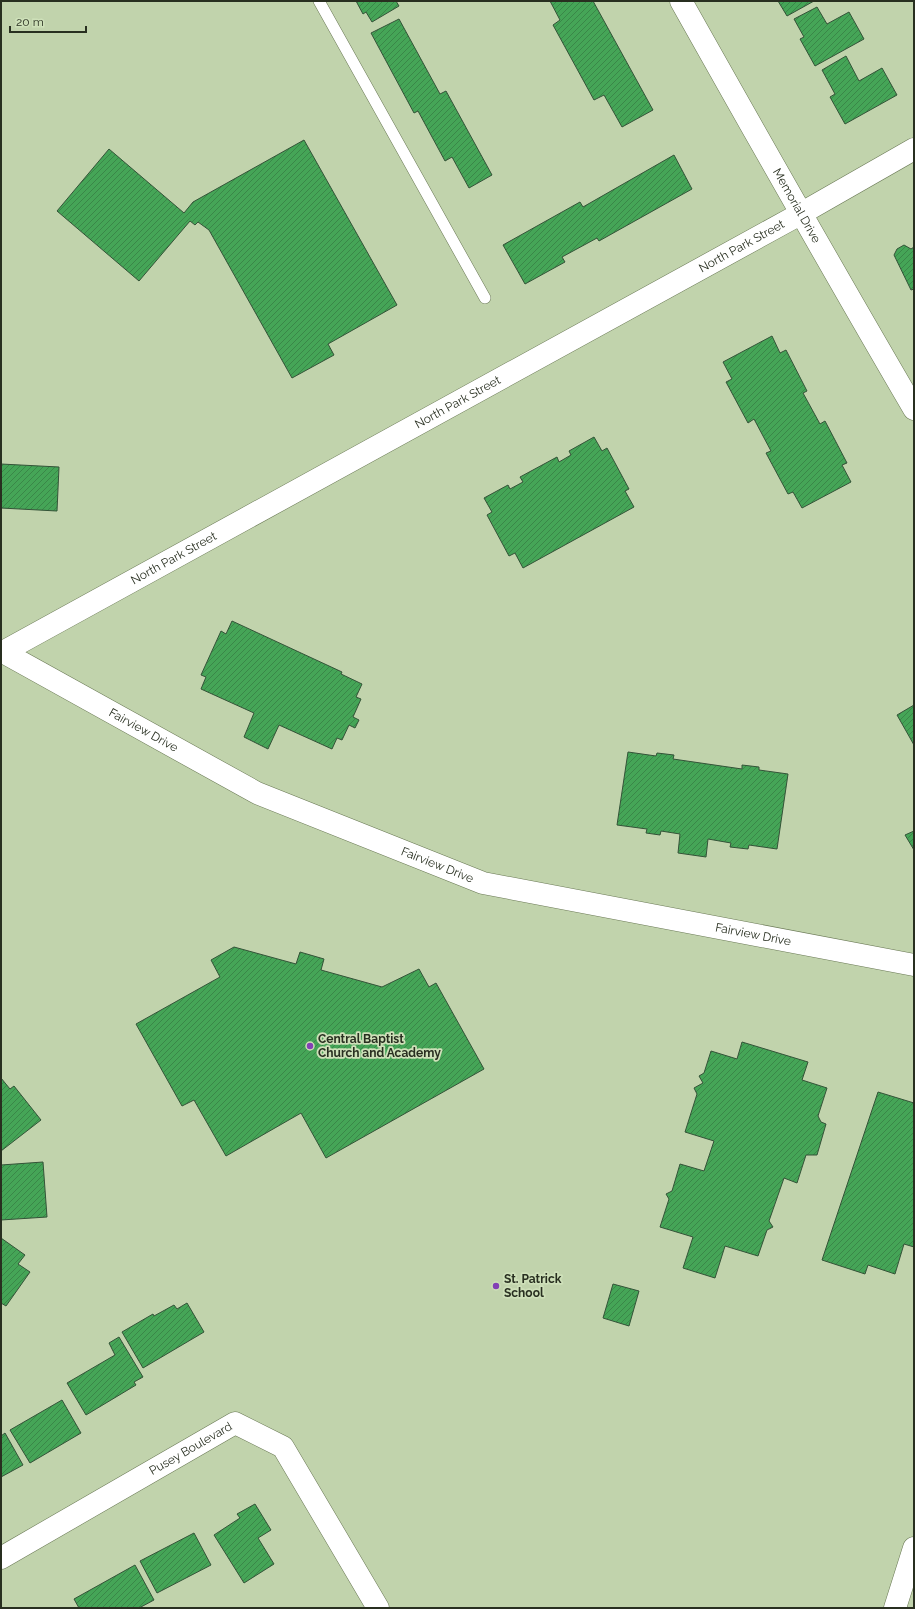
<svg xmlns="http://www.w3.org/2000/svg" width="915" height="1609" font-family="Raleway,sans-serif">
  <style>
    .building { fill: url(#building-hatch); stroke: #345338 }
    .lines { fill: none; stroke-linecap: round; stroke-linejoin: round }
    .lane-casing { stroke: #697854; stroke-width: 12 }
    .street-casing { stroke: #697854; stroke-width: 23 }
    .secondary-casing { stroke: #697854; stroke-width: 23 }
    .lane { stroke: #fff; stroke-width: 11 }
    .street { stroke: #fff; stroke-width: 22 }
    .secondary { stroke: #fff; stroke-width: 22 }
    .poi-dot { fill: #8340b5; stroke: #cee0b9; stroke-width: 1.5 }
    .labels { text-anchor: middle; stroke-width: 3.5; stroke-linejoin: round; paint-order: stroke }
    .street-label { font-size: 12px; fill: #282f20; stroke: #cee0b9 }
    .poi-label { font-size: 12px; font-weight: bold; fill: #282f20; stroke: #cee0b9; text-anchor: start }
  </style>
  <defs>
    <pattern id="building-hatch" width="6" height="6" patternUnits="userSpaceOnUse"><rect width="6" height="6" fill="#45a557"/><path d="M-1 1l2-2M0 6l6-6M5 7l2-2" fill="none" stroke="#3a8748"/></pattern>
  </defs>
  <rect width="100%" height="100%" fill="#c1d3ac"/>
  <path class="building" d="M356 1H396L399 6 372 22 366 12 363 14Z
    M550 1H593L653 110 622 127 604 95 594 100 553 25 560 20Z
    M778 1H814L787 16Z
    M817 7 827 24 849 12 864 39 815 66 800 39 804 37 794 19Z
    M399 19 440 94 446 91 492 175 469 188 452 157 445 161 418 111 414 113 371 33Z
    M846 56 859 81 882 68 897 95 845 124 830 97 835 94 822 70Z
    M304 140 397 305 328 344 334 355 292 378 209 230 198 222 195 225 190 221 139 281 57 211 109 149 184 213 193 202Z
    M674 155 692 189 599 241 597 238 562 257 565 262 525 284 503 245 580 202 583 207Z
    M904 245 911 249 914 247V289L911 290 894 255 897 249Z
    M772 336 780 353 786 350 807 391 803 393 820 424 825 421 847 463 842 465 851 482 802 508 793 492 788 494 766 453 771 451 754 419 748 423 726 382 732 379 723 362Z
    M594 437 602 451 607 448 629 489 625 491 634 507 523 568 515 553 509 556 487 515 492 512 484 498 508 485 510 489 523 482 520 477 557 457 559 462 571 455 569 451Z
    M1 464 59 467 57 511 1 508Z
    M232 621 342 672 341 674 362 684 356 697 361 699 353 717 359 720 355 728 349 725 342 740 337 738 332 749 279 725 268 749 244 737 254 713 201 689 206 677 201 675 221 631 226 634Z
    M914 705V745L897 715Z
    M628 752 656 756 657 753 674 755 673 759 742 769V765L759 767V770L788 774 777 849 749 845 748 849 730 847 731 843 708 839 706 857 678 853 680 834 661 831 660 835 646 833 647 829 617 825Z
    M914 831V850L905 835Z
    M234 947 296 964 300 952 324 959 321 970 382 987 419 969 429 987 436 983 484 1069 326 1158 301 1113 226 1156 194 1100 182 1106 136 1024 220 977 211 960Z
    M742 1042 808 1062 802 1080 827 1088 818 1116 821 1122 826 1124 817 1155H806L797 1183 784 1178 769 1221 773 1227 767 1230 758 1256 725 1246 715 1278 683 1268 693 1237 660 1227 669 1199 666 1194 672 1191 680 1164 704 1171 714 1141 685 1132 697 1094 694 1088 703 1083 699 1076 704 1073 711 1051 737 1059Z
    M1 1078 10 1089 14 1086 41 1120 1 1151Z
    M878 1092 914 1103V1247L904 1244 895 1274 868 1265 865 1274 822 1260Z
    M43 1162 47 1217 1 1220V1165Z
    M1 1238 25 1255 18 1264 30 1272 6 1306 1 1303Z
    M613 1284 639 1291 629 1326 603 1318Z
    M187 1303 204 1332 143 1368 122 1332 153 1314 154 1316 174 1305 177 1309Z
    M119 1337 143 1377 134 1382 136 1385 86 1415 67 1383 115 1355 109 1343Z
    M62 1400 81 1433 30 1463 10 1430Z
    M5 1433 23 1465 1 1477V1436Z
    M255 1504 271 1530 258 1538 274 1564 244 1583 214 1535 240 1518 237 1514Z
    M194 1533 211 1565 157 1593 140 1561Z
    M135 1565 154 1600 139 1608H79L74 1599Z"/>
  <g class="lines">
    <defs>
      <path id="lane" d="M319 1 485 298"/>
      <g id="street">
        <path d="M802 213 914 149"/>
        <path id="s1" d="M1 1558 235 1423 283 1447 378 1608"/>
        <path d="M895 1608 914 1548"/>
      </g>
      <g id="secondary">
        <path id="s2" d="M681 1C758 138 835 274 914 409"/>
        <path id="s3" d="M1 651 257 793 483 883 914 965"/>
        <path id="s4" d="M1 653 802 213"/>
      </g>
    </defs>
    <use href="#lane" class="lane-casing"/>
    <use href="#street" class="street-casing"/>
    <use href="#secondary" class="secondary-casing"/>
    <use href="#lane" class="lane"/>
    <use href="#street" class="street"/>
    <use href="#secondary" class="secondary"/>
  </g>
  <g class="poi-dot">
    <circle cx="310" cy="1046" r="4"/>
    <circle cx="496" cy="1286" r="4"/>
  </g>
  <g class="labels">
    <g class="street-label">
      <text dy="4" stroke="none"><textPath href="#s2" startOffset="235">Memorial Drive</textPath></text>
      <text dy="4" stroke="none"><textPath href="#s4" startOffset="845">North Park Street</textPath></text>
      <text dy="4" stroke="none"><textPath href="#s4" startOffset="521">North Park Street</textPath></text>
      <text dy="4" stroke="none"><textPath href="#s4" startOffset="197">North Park Street</textPath></text>
      <text dy="4" stroke="none"><textPath href="#s3" startOffset="163">Fairview Drive</textPath></text>
      <text dy="4" stroke="none"><textPath href="#s3" startOffset="487">Fairview Drive</textPath></text>
      <text dy="4" stroke="none"><textPath href="#s3" startOffset="811">Fairview Drive</textPath></text>
      <text dy="4" stroke="none"><textPath href="#s1" startOffset="219">Pusey Boulevard</textPath></text>
    </g>
    <g class="poi-label">
      <text x="318" y="1043">Central Baptist<tspan x="318" dy="14">Church and Academy</tspan></text>
      <text x="504" y="1283">St. Patrick<tspan x="504" dy="14">School</tspan></text>
    </g>
  </g>
  <rect width="915" height="1609" fill="none" stroke="#282f20" stroke-width="4"/>
  <path d="M10 26v6h76v-6" fill="none" stroke="#282f20" stroke-width="2"/>
  <text x="16" y="26" font-size="12" fill="#282f20" stroke="#cee0b9" stroke-width="3" paint-order="stroke">20 m</text>
</svg>
